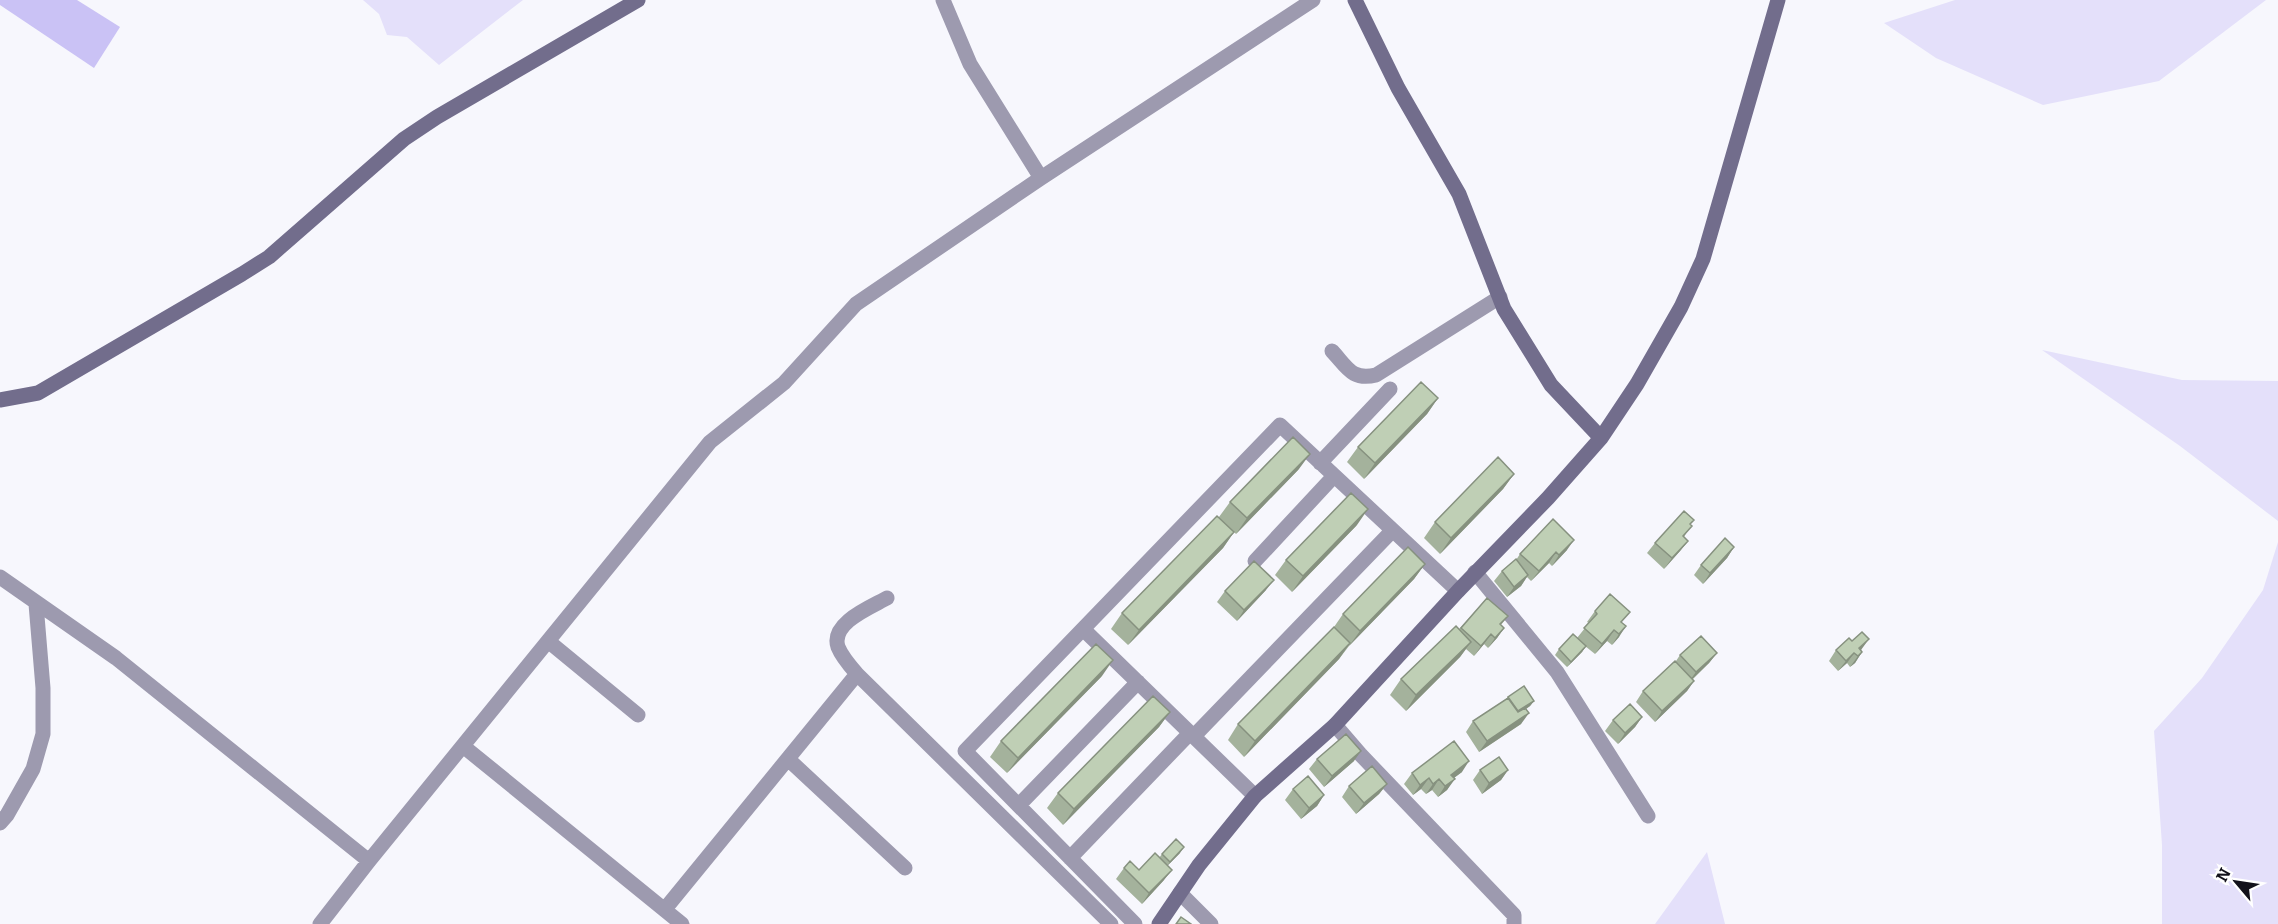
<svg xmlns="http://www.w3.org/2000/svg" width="2278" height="924" font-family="Bitter,serif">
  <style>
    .green { fill: #e4e0fa }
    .water { fill: #cac2f5 }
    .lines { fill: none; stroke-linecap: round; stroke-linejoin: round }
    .street { stroke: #9d9aaf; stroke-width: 15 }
    .secondary { stroke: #726d8c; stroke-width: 15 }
    .wall { fill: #a4b29c }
    .shaded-wall { fill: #86917f }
    .building { fill: #bfcfb5; stroke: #86917f; stroke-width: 1.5 }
  </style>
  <rect width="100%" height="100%" fill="#f7f7fd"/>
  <path class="green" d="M363 0H523L439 65 407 37 387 35 379 14Z
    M1955 0H2266L2159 81 2043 105 1936 58 1884 23Z
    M2042 350 2182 380 2278 381V521L2180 446Z
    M2278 542V924H2162V845L2154 731 2202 678 2263 590Z
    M1707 852 1725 924H1655Z"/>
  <path class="water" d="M0 0H77L120 27 94 68 0 5Z"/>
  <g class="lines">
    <path class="street" d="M943 0 970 64 1041 178
      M1332 351C1347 367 1352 381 1376 375L1500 297
      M1320 463 1390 389
      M1255 561 1334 476
      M1475 572 1557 672 1648 816
      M0 577 116 658 369 861
      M1083 629 1255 796
      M548 641 638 715
      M857 674C850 666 842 657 838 647 830 623 871 607 887 598
      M1335 725 1360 754 1514 915V924
      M1194 736 1392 531
      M463 746 682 924
      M788 759 905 868
      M1019 805 1138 682
      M0 823 7 815 33 769 43 734V688L36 604
      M1070 858 1190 733
      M1180 893 1211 924
      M665 909 857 674 1111 924
      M320 924 369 861 710 442 784 383 856 304 1041 178 1313 0
      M1135 924 965 751 1280 425 1458 591"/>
    <path class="secondary" d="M1355 0 1398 88 1459 194 1504 309 1551 385 1601 438
      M0 400 38 393 242 274 269 257 404 139 437 117 638 0
      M1159 924 1199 865 1255 796 1335 725 1458 591 1548 498 1601 438 1637 384 1681 307 1703 259 1778 0"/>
  </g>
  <path class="wall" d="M1438 398 1427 414 1364 479 1347 462 1358 447Z
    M1299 469 1236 534 1234 532 1223 548 1128 645 1111 629 1122 613 1219 517 1230 502Z
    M1514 474 1503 489 1440 554 1424 538 1435 522Z
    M1357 525 1292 592 1275 575 1286 560Z
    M1691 525 1684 537 1688 541 1680 551 1664 569 1647 553 1655 543Z
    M1734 547 1727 558 1703 584 1694 575 1701 565Z
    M1567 550 1552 566 1549 563 1531 581 1527 577 1521 586 1507 597 1494 581 1502 571 1516 560 1520 554Z
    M1425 564 1414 579 1349 646 1339 659 1244 757 1228 740 1238 724 1334 627 1343 614Z
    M1266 590 1237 621 1217 602 1225 591Z
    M1487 598 1508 616 1501 625 1504 628 1497 638 1488 648 1484 644 1474 656 1466 649 1460 657 1406 711 1390 695 1401 679 1459 629Z
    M1595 611 1622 623 1619 637 1612 645 1607 641 1595 654 1585 646H1586L1582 652 1567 667 1555 655 1559 649 1577 638 1589 623 1587 622Z
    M1836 650H1860L1862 652 1855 663 1850 667 1847 663 1838 671 1829 661Z
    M1717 653 1709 663 1693 679 1694 681 1687 691 1655 722 1636 702 1643 691 1676 661 1680 655Z
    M1102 676 1007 773 990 757 1001 741Z
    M1508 697 1534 701 1530 706 1526 709 1521 724 1479 752 1466 732 1473 721 1506 699Z
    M1170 712 1159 727 1063 825 1047 808 1058 793Z
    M1642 717 1635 727 1618 744 1605 731 1613 720Z
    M1317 759 1354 761 1324 787 1309 769Z
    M1480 770H1508L1501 780 1482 794 1473 780Z
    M1462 772 1454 778 1447 790 1438 797 1432 790 1426 794 1421 789 1413 795 1404 784 1412 773Z
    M1387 784 1379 794 1356 814 1342 797 1349 786Z
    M1293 789 1324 795 1317 806 1301 819 1285 800Z
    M1180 853 1167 866 1164 880 1142 904 1116 879 1124 868 1139 870 1159 858 1162 854Z"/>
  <path class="shaded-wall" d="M1438 398 1427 414 1364 479 1375 463Z
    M1310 454 1299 469 1236 534 1247 518Z
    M1514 474 1503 489 1440 554 1451 538Z
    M1368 509 1357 525 1292 592 1303 576Z
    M1234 532 1223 548 1128 645 1139 630Z
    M1574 540 1567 550 1552 566 1559 555Z
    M1688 541 1680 551 1664 569 1672 558Z
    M1734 547 1727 558 1703 584 1710 573Z
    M1556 552 1549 563 1531 581 1539 571Z
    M1425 564 1414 579 1349 646 1360 631Z
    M1528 575 1521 586 1507 597 1514 587Z
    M1274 580 1266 590 1237 621 1244 610Z
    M1626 626 1619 637 1612 645 1619 634Z
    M1504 628 1497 638 1488 648 1495 638Z
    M1614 630 1607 641 1595 654 1602 644Z
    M1491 634 1484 644 1474 656 1481 646Z
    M1869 639 1861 650 1856 654 1859 648Z
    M1471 642 1460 657 1406 711 1416 695Z
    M1350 643 1339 659 1244 757 1255 741Z
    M1586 646 1582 652 1567 667 1571 662Z
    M1862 652 1855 663 1850 667 1858 656Z
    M1717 653 1709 663 1688 683 1696 672Z
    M1854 653 1847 663 1838 671 1846 661Z
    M1113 660 1102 676 1007 773 1018 758Z
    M1694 681 1687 691 1655 722 1662 711Z
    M1534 701 1530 706 1514 717 1518 711Z
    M1170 712 1159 727 1063 825 1074 809Z
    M1529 713 1521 724 1479 752 1487 741Z
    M1642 717 1635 727 1618 744 1625 733Z
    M1361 751 1354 761 1324 787 1332 776Z
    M1469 761 1462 772 1444 785 1451 775Z
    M1508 770 1501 780 1482 794 1489 783Z
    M1429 778 1421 789 1413 795 1420 785Z
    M1439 779 1432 790 1426 794 1433 784Z
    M1455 779 1447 790 1438 797 1445 786Z
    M1387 784 1379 794 1356 814 1364 803Z
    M1324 795 1317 806 1301 819 1309 808Z
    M1184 847 1180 853 1166 867 1170 862Z
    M1172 870 1164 880 1142 904 1149 893Z"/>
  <path class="building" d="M1421 382 1438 398 1375 463 1358 447Z
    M1293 437 1310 454 1247 518 1230 502Z
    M1498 457 1514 474 1451 538 1435 522Z
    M1351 493 1368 509 1303 576 1286 560Z
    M1684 511 1694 520 1690 524 1692 526 1683 536 1688 541 1672 558 1655 543Z
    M1217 516 1234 532 1139 630 1122 613Z
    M1553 519 1574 540 1559 555 1556 552 1539 571 1520 554Z
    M1725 538 1734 547 1710 573 1701 565Z
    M1408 547 1425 564 1360 631 1343 614Z
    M1516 559 1528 575 1514 587 1502 571Z
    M1254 561 1274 580 1244 610 1225 591Z
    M1610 594 1630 612 1621 622 1626 626 1619 634 1614 630 1602 644 1584 628 1597 614 1595 611Z
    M1487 598 1508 616 1500 624 1504 628 1495 638 1491 634 1481 646 1461 628Z
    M1456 626 1471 642 1416 695 1401 679Z
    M1334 627 1350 643 1255 741 1238 724Z
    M1862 632 1869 639 1859 648 1862 652 1858 656 1854 653 1846 661 1836 650 1849 638 1852 641Z
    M1573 634 1586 646 1571 662 1559 649Z
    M1701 636 1717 653 1696 672 1680 655Z
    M1096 644 1113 660 1018 758 1001 741Z
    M1675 661 1694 681 1662 711 1643 691Z
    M1524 686 1534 701 1518 711 1508 697Z
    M1153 696 1170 712 1074 809 1058 793Z
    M1508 698 1518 712 1525 708 1529 713 1487 741 1473 721Z
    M1630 704 1642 717 1625 733 1613 720Z
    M1346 734 1361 751 1332 776 1317 759Z
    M1454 741 1469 761 1451 775 1455 779 1445 786 1439 779 1433 784 1429 778 1420 785 1412 773Z
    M1499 757 1508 770 1489 783 1480 770Z
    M1372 766 1387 784 1364 803 1349 786Z
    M1308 776 1324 795 1309 808 1293 789Z
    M1176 839 1184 847 1170 862 1162 854Z
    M1155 853 1172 870 1149 893 1124 868 1130 861 1139 870Z
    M1181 917 1191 924H1176Z"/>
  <g transform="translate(2236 882) rotate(299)" stroke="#ffffff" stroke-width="4.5" paint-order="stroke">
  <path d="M0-4.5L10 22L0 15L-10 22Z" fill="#12111a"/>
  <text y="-9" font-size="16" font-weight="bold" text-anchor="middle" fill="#12111a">N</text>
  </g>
</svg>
